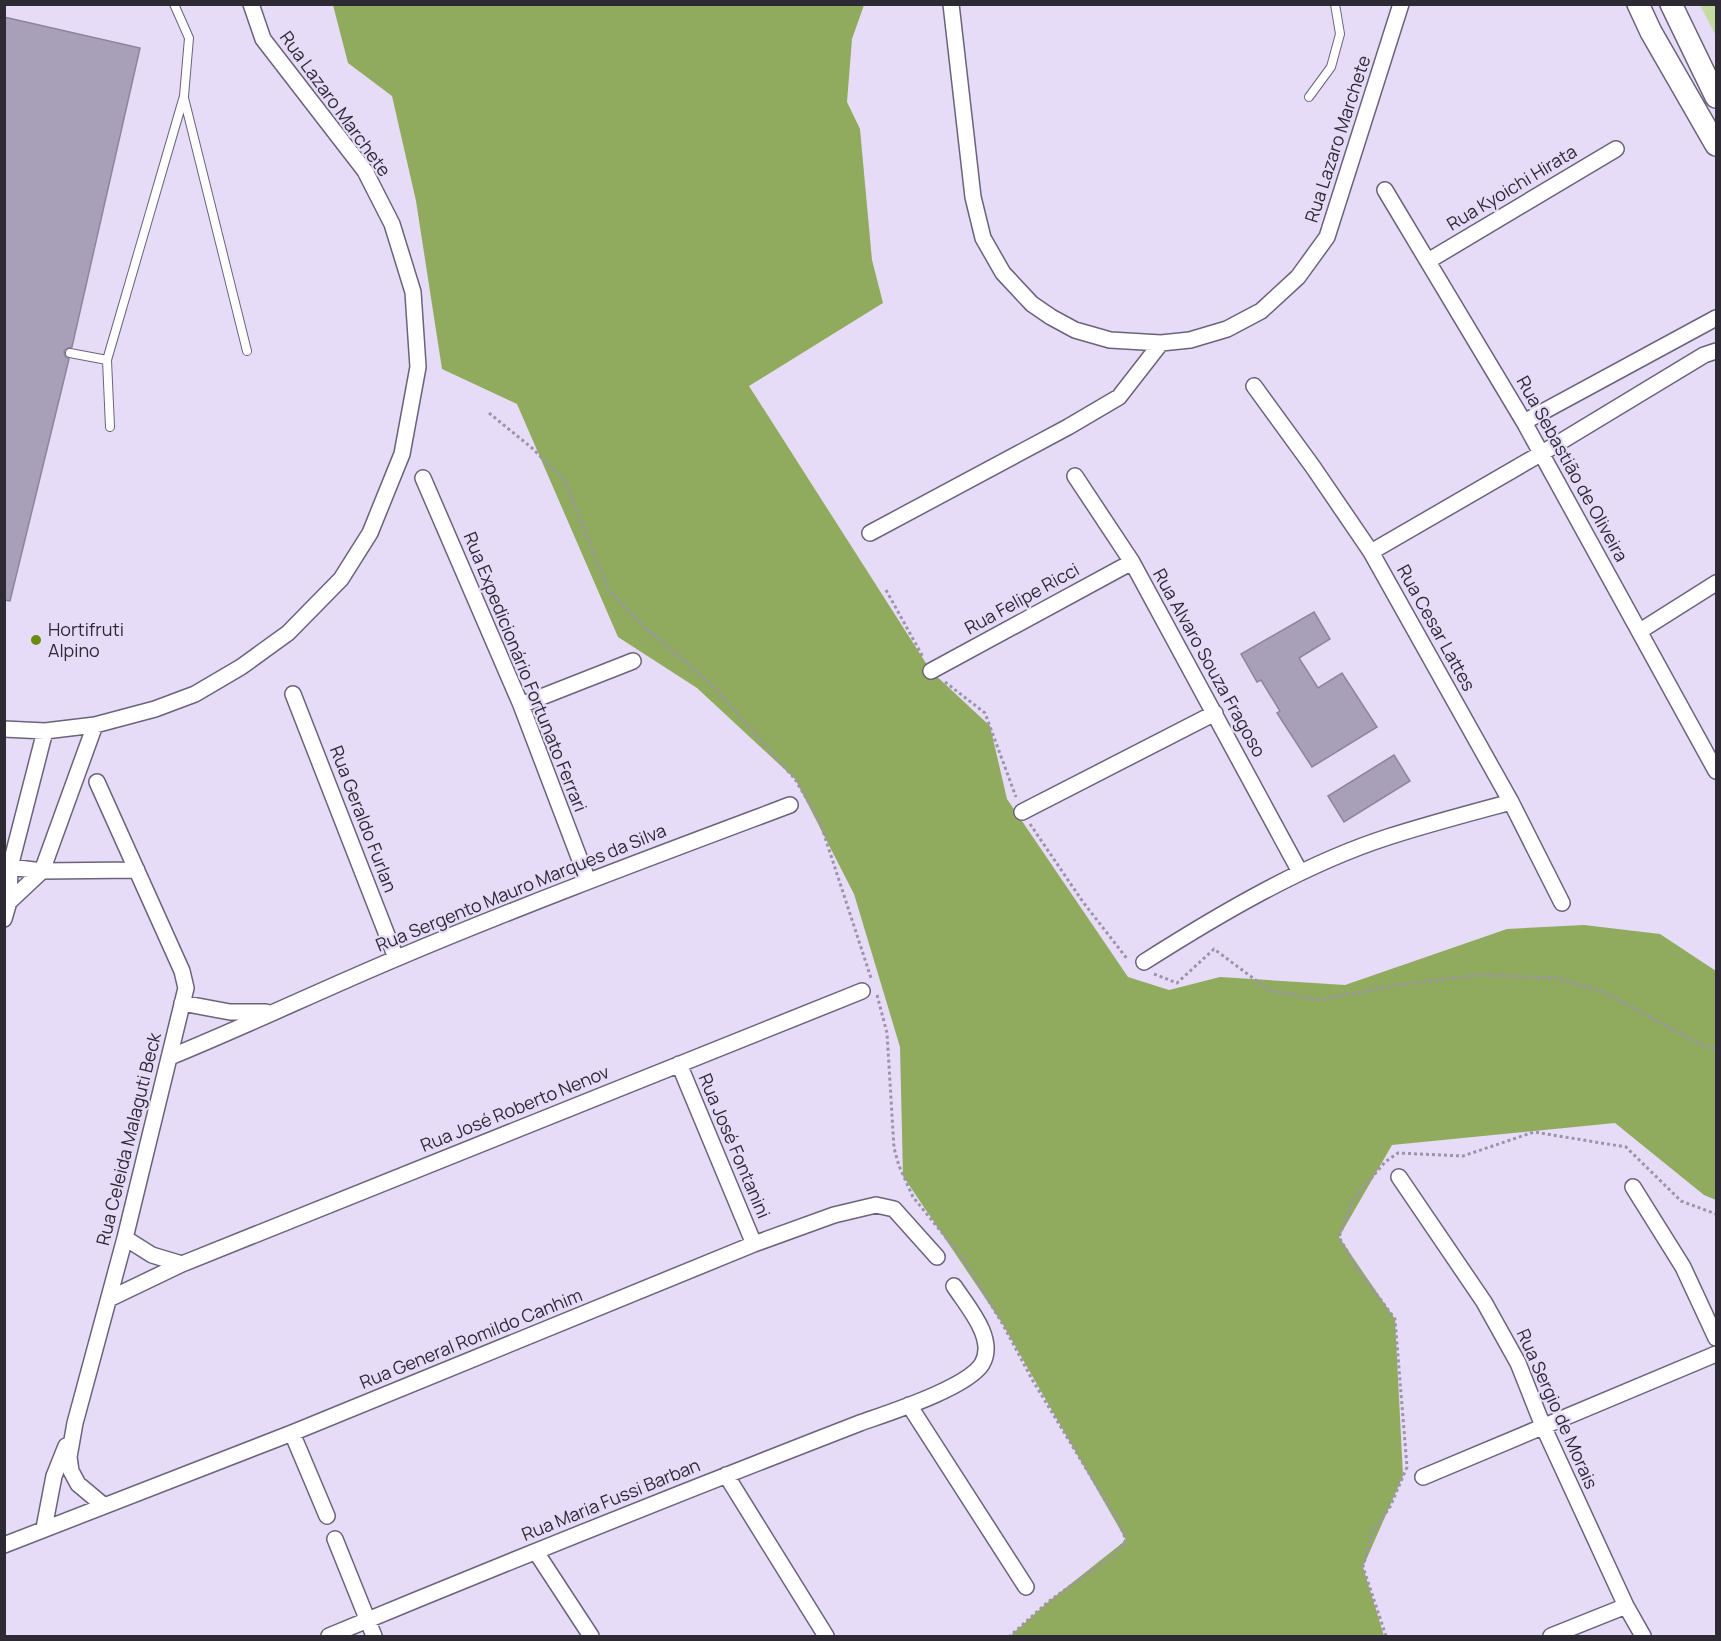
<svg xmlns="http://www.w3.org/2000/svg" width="1721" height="1641" font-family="Manrope,sans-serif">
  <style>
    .green { fill: #c5dba2 }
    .forest { fill: #90ab5e }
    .building { fill: #a89fb9; stroke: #8d849d; stroke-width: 1.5 }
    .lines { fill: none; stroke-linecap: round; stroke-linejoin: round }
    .service-casing { stroke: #6c637b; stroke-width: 10 }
    .minor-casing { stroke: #6c637b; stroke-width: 18 }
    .secondary-casing { stroke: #6c637b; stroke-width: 24 }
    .path { stroke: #9c94a9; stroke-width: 3; stroke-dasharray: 3 3; stroke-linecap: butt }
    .service { stroke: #fff; stroke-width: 8 }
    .minor { stroke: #fff; stroke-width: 15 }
    .secondary { stroke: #fff; stroke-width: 21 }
    .poi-dot { fill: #6a8b0d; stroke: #e6dcf8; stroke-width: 2 }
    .labels { text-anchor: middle; stroke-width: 4.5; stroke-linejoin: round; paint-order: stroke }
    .street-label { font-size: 18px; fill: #2d2a34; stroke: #e6dcf8 }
    .poi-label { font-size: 18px; fill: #2d2a34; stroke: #e6dcf8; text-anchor: start }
  </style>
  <rect width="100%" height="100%" fill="#e6dcf8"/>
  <path class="green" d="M1700 5H1716V36Z"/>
  <path class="forest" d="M333 5H864L852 39 847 102 860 129 872 260 883 303 749 386 931 671 990 726 1007 799 1128 977 1169 990 1220 977 1345 985 1507 929 1584 925 1660 934 1716 971V1200L1704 1195 1615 1123 1392 1145 1339 1237 1395 1319 1403 1476 1363 1567 1384 1636H1010L1048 1602 1126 1540 1002 1323 903 1176 900 1047 854 894 795 779 697 688 618 637 517 404 442 369 416 201 392 96 348 63Z"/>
  <path class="building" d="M4 17 140 48 72 347 68 348 64 351 65 356 69 359 10 601 4 600Z
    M1314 612 1330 639 1299 658 1318 688 1342 673 1377 727 1312 767 1277 713 1280 711 1261 680 1257 682 1241 654Z
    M1394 755 1410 781 1344 822 1328 796Z"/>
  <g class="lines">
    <defs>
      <path id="service" d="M1309 97 1331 67 1340 34 1335 4
        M184 98 247 351
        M70 353 107 360
        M110 427 107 360 184 96 189 38 174 4"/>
      <path id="minor" d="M951 4 973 197 983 238 1003 273 1032 304 1051 317 1075 330 1110 340 1161 343 1190 340 1227 329 1261 311 1298 277 1327 237 1401 4
        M1385 190 1524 422 1716 771
        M1428 261 1616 149
        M1254 386 1313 467 1371 552 1511 802 1562 903
        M1524 422 1716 318
        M1075 476 1132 562 1300 872
        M423 478 521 705 588 881
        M870 533 1068 427 1119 397 1161 343
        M1371 552 1542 453 1704 355 1716 351
        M1640 631 1716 583
        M931 671 1132 562
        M293 694 396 958
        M521 705 633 661
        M4 729 45 731 95 725 155 709 195 694 241 667 288 633 341 579 370 533 402 454 418 367 413 292 392 224 365 171 263 39 251 4
        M97 782 182 971 186 988 125 1238 75 1423 69 1457 71 1471 78 1484 103 1505
        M1022 812 1215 713
        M10 867 42 871 137 870
        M9 902 42 871 95 725
        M4 919 9 902 10 867 45 731
        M1144 962C1218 915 1304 864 1388 837 1428 824 1470 813 1511 802
        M182 1003 230 1012H266
        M170 1057C246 1026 319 991 395 959 525 904 657 855 790 805
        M679 1064 754 1244
        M1399 1177 1484 1302 1518 1363 1543 1426 1626 1606 1643 1636
        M1633 1187 1683 1267 1716 1338
        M125 1238 152 1255 182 1264
        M109 1299 182 1264 862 991
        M909 1405 1026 1587
        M292 1433 327 1516
        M726 1475 826 1636
        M1423 1477 1716 1354
        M44 1528 54 1476 66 1446
        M335 1539 374 1636
        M4 1545 292 1433 754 1244 834 1215 876 1205 894 1209 937 1257
        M536 1552 591 1636
        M329 1636C505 1563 682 1492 860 1423 888 1413 967 1388 982 1364 997 1339 967 1306 954 1286
        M1551 1636 1626 1606"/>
      <path id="secondary" d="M1638 4 1651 32 1716 145
        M1671 4 1716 97"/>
    </defs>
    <use href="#service" class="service-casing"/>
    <use href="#minor" class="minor-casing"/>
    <use href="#secondary" class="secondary-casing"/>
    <path class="path" d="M489 413 532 448 565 481 608 589 643 626 711 684 795 779 820 822 871 978
      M886 590 923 657
      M945 682 985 713 1016 797
      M1030 824 1083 902 1128 960
      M1154 974 1177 983 1214 949 1269 990 1319 1000 1397 985 1480 975 1557 978 1604 992 1698 1043 1716 1050
      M877 995 887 1033 894 1148 899 1166 913 1197 964 1260 1002 1323 1033 1381 1119 1523 1126 1540 1115 1554 1048 1602 1010 1636
      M1386 1636 1363 1567 1372 1533 1390 1507 1407 1467 1395 1319 1355 1265 1339 1237 1353 1200 1385 1162 1398 1153 1463 1156 1534 1132 1626 1147 1681 1201 1716 1214"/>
    <use href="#service" class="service"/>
    <use href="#minor" class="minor"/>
    <use href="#secondary" class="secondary"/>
  </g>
  <circle class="poi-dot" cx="36" cy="640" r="6"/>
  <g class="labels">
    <g class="street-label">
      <text transform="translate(335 104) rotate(54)" y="6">Rua Lazaro Marchete</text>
      <text transform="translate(1338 139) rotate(-72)" y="6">Rua Lazaro Marchete</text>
      <text transform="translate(1512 188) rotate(-31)" y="6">Rua Kyoichi Hirata</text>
      <text transform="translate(1572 469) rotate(61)" y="6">Rua Sebastião de Oliveira</text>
      <text transform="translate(1022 599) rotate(-29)" y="6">Rua Felipe Ricci</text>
      <text transform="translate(1436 628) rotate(61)" y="6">Rua Cesar Lattes</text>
      <text transform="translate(1209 663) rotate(61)" y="6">Rua Alvaro Souza Fragoso</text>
      <text transform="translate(525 672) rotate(68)" y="6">Rua Expedicionário Fortunato Ferrari</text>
      <text transform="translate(363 819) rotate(69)" y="6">Rua Geraldo Furlan</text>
      <text transform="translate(521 888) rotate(-22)" y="6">Rua Sergento Mauro Marques da Silva</text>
      <text transform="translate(515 1109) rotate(-22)" y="6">Rua José Roberto Nenov</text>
      <text transform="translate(129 1139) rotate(-76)" y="6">Rua Celeida Malaguti Beck</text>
      <text transform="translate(734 1146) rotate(67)" y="6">Rua José Fontanini</text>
      <text transform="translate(471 1339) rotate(-22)" y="6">Rua General Romildo Canhim</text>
      <text transform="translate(1557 1409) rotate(66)" y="6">Rua Sergio de Morais</text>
      <text transform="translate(611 1500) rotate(-22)" y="6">Rua Maria Fussi Barban</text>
    </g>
    <g class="poi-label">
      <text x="48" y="636">Hortifruti<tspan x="48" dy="21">Alpino</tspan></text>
    </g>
  </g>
  <rect width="1721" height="1641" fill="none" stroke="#2d2a34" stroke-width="12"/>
</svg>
